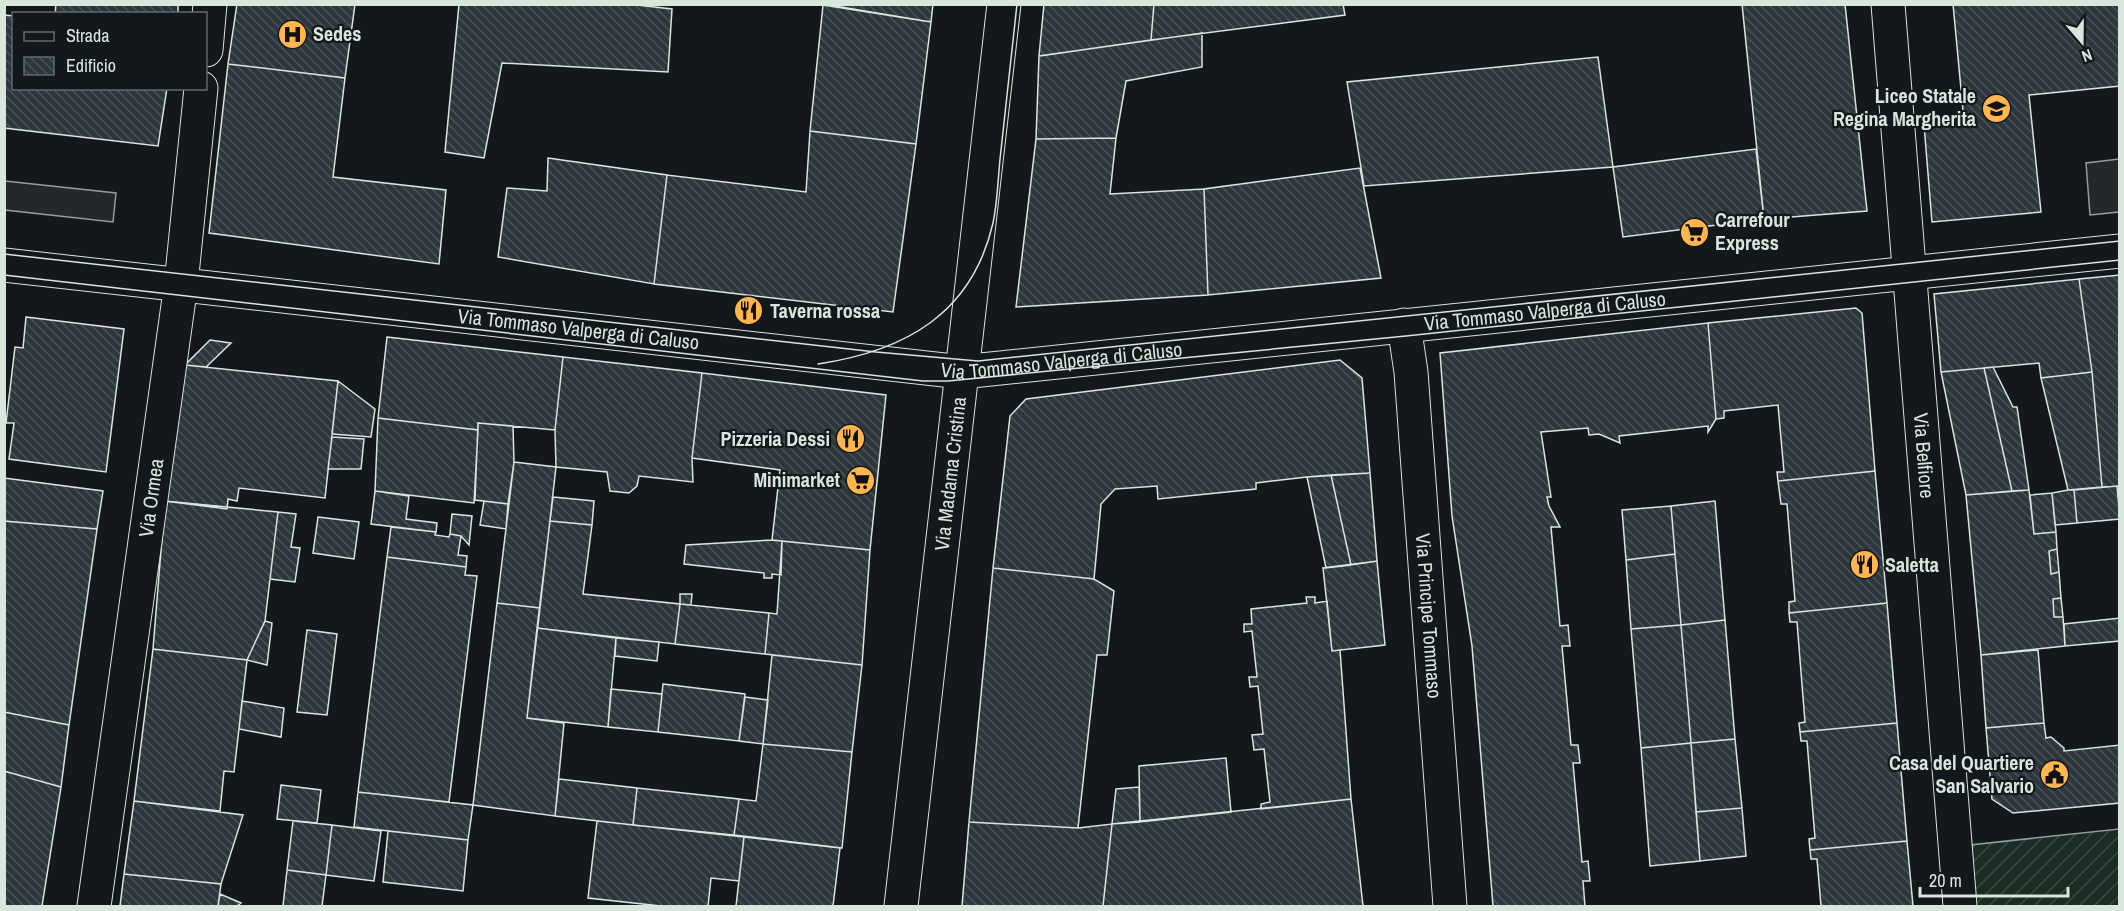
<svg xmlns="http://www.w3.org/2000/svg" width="2124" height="911" font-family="'Archivo Narrow',sans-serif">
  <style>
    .garden { fill: url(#garden-furrows); stroke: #939e99; stroke-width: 1.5 }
    .parking { fill: #24282b; stroke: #939e99; stroke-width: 1.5 }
    .building { fill: url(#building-back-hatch); stroke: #d8e6dc; stroke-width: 1.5 }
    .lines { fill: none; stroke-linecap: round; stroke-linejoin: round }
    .minor-casing { stroke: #d8e6dc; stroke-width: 35 }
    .minor { stroke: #14181c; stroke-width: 33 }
    .tram { stroke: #d8e6dc; stroke-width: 1.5 }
    .labels { text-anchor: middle; stroke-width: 4.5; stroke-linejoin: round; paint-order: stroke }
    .poi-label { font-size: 20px; font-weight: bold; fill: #d8e6dc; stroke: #14181c; text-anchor: start }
    .street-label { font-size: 20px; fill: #d8e6dc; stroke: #14181c }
  </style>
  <defs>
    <pattern id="garden-furrows" width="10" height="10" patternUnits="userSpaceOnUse" patternTransform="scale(1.5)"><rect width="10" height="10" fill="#1a2d24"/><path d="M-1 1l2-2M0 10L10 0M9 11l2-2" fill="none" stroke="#3b4b43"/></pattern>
    <pattern id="building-back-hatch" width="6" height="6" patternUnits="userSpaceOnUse" patternTransform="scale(1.5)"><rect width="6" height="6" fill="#2c363c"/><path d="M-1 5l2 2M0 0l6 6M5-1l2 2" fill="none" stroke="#4a5358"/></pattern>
  </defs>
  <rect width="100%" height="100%" fill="#14181c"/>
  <path class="garden" d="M2119 829V906H1974L1970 845Z"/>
  <path class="parking" d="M2119 159V212L2090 215 2086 163Z
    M5 181 116 193 113 222 5 210Z"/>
  <path class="building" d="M56 4H178V14H55Z
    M237 4H355L345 78 228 64Z
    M459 4H628L672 9 668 72 502 63 484 158 445 152Z
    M823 4H933L931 22Z
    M1044 4H1154L1151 40 1039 56Z
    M1154 4H1343L1345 15 1151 40Z
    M1742 4H1845L1867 211 1764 219Z
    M1953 4H2120V86L2029 95 2041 212 1932 222 1924 125 1964 121Z
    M823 5 931 22 916 144 810 131Z
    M4 15 14 16V88H167L158 146 4 128Z
    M1202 33V67L1126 81 1116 138 1036 139 1039 56Z
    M1598 57 1613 167 1364 186 1347 82Z
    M228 64 345 78 333 177 446 190 439 264 209 233Z
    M810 131 916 144 893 312 654 284 667 175 806 192Z
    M1116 138 1110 194 1204 189 1208 295 1016 307 1036 139Z
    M1756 149 1764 219 1623 237 1613 167Z
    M548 158 667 175 654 284 498 257 507 188 547 191Z
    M1360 168 1381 278 1208 295 1204 189Z
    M2120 275V486L2102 487 2092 372 2079 279Z
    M2079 279 2092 372 2041 378 2039 363 1941 372 1934 294Z
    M1856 308 1862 313 1875 471 1778 481 1777 472H1784L1778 405 1724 411V418L1716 419 1708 323Z
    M26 317 124 329 106 472 9 459 14 423H6L15 347 23 348Z
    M1708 323 1716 419 1708 432V426L1619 436 1620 443 1599 434 1589 435 1588 428 1541 432 1551 497H1547L1549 506 1560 527H1551L1560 626 1568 625 1570 646H1562L1571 745H1578L1580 763H1573L1582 862 1588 861 1590 881H1583L1585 906H1493L1472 646 1452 516 1440 353Z
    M387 337 563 357 555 430 478 423V430L378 418Z
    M210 340 231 343 206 367 185 365Z
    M563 357 702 373 692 458 693 482 639 476 637 486 629 493 610 491 607 472 556 467 555 430Z
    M1340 360 1362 378 1370 473 1307 477 1256 483V489L1158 499 1157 486 1115 489 1101 504 1094 579 993 568 1010 416 1026 399Z
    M185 365 338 381 325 498 239 488 237 501 228 499 227 509 165 501Z
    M1993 367 2013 407H2017L2029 490 2012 491 1984 368Z
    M1984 368 2012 491 1966 495 1941 372Z
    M2092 372 2102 487 2068 490 2041 378Z
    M702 373 886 395 870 550 772 540 780 470 692 458Z
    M338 381 375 409 371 437 332 434Z
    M378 418 478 430 474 503 375 491Z
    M478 423 513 426 514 462 508 504 475 500Z
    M332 437 364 439 361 469H328Z
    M514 462 556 467 540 608 497 603Z
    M1875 471 1887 603 1789 613V602L1795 601 1787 504H1781L1778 481Z
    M1370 473 1377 561 1351 565 1331 475Z
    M1331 475 1351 565 1326 568 1307 477Z
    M4 478 103 491 97 529 4 521Z
    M2117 486 2120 519 2077 523 2074 490Z
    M2029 490 2034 534 2056 532 2057 549 2049 551 2051 574 2059 572 2061 598 2053 599 2054 617H2063L2065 646 1981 655 1966 495Z
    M2068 490H2074L2077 523 2055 525 2052 493Z
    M375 491 409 496 406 519 437 523 436 532 371 524Z
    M2052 493 2056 532 2034 534 2030 495Z
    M553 497 594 501 592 525 550 521Z
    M165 501 278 512 265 621 247 660 153 649Z
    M484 501 508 504 506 529 480 525Z
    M1715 501 1725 620 1681 625 1671 506Z
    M1671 506 1675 554 1626 560 1622 510Z
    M278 512 296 514 291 547 300 548 295 582 270 579Z
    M452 514 472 516 469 545 461 536 450 534Z
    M318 517 359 522 354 559 313 553Z
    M4 521 97 529 69 725 4 712Z
    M550 521 592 525 583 594 680 604 675 644 537 628Z
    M391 527 436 532 435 535 449 537 450 534 461 536 458 555 467 556 466 567 387 557Z
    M772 540 782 541 781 575 772 574V578H764V573L684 564 686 545Z
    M782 541 870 550 862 665 765 654 769 613 777 614Z
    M2057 549 2059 572 2051 574 2049 551Z
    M1675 554 1681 625 1631 629 1626 560Z
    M387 557 466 567 465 575 477 576 449 802 358 792Z
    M1377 561 1385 645 1332 651 1323 568Z
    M993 568 1094 579 1114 591 1107 655H1097L1078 828 969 822Z
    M680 594H692L691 605 680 604Z
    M1306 597H1315V603L1327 601 1332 651 1340 650 1351 799 1261 809V804L1270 802 1264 749 1254 750 1252 735 1263 734 1258 686 1250 687 1249 677H1257L1252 631 1244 632V624H1252L1251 609 1307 603Z
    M2061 598 2063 617H2054L2053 599Z
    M497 603 540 608 527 718 564 723 555 816 473 805Z
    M1887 603 1897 723 1800 732 1799 723 1805 722 1797 622H1790L1789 613Z
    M680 604 769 613 765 654 675 644Z
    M2120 618V641L2065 646 2064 624Z
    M1725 620 1735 739 1691 743 1681 625Z
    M265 621 272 623 267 665 247 660Z
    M1681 625 1691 743 1641 748 1631 629Z
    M537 628 616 638 608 727 527 718Z
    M307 630 337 634 327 715 297 712Z
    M616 638 659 642 657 661 615 656Z
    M153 649 247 660 234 772 224 771 220 811 134 801Z
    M2038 650 2044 723 1986 728 1981 655Z
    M772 655 862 665 852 752 763 744Z
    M663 684 745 694 739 741 658 732Z
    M611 689 662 694 658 732 608 727Z
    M745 697 768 700 763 744 739 741Z
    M242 701 284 708 281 737 239 729Z
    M4 712 69 725 61 787 4 771Z
    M1897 723 1907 841 1810 850 1809 839 1815 838 1807 741H1801L1800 732Z
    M2044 723 2046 738 2051 737 2064 748V751L2120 745V803L2013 813 1992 799 1986 728Z
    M1735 739 1742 808 1696 812 1691 743Z
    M1691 743 1700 861 1650 866 1641 748Z
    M763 744 852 752 842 848 734 835 739 799 756 801Z
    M1226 758 1231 812 1140 822 1139 766Z
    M4 771 61 787 42 906H4Z
    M559 779 637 788 633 825 555 816Z
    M281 785 321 790 317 823 277 819Z
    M1139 787 1140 822 1112 824 1116 789Z
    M637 788 739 799 734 835 633 825Z
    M358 792 473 805 468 840 354 827Z
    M1351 799 1363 906H1103L1112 824Z
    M134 801 243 815 221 884 124 874Z
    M1742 808 1746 856 1700 861 1696 812Z
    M293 821 332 825 326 875 287 870Z
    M597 821 744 837 739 881 711 878 708 906H661L588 898Z
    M969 822 1078 828 1112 824 1103 906H962Z
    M332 825 381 831 374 881 326 875Z
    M388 831 468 840 463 891 383 882Z
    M744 837 840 848 833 906H736Z
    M1907 841 1913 906H1821L1817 859H1811L1810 850Z
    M287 870 326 875 322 906H283Z
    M124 874 221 884 218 906H120Z
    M220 894 241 903 237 906H218Z"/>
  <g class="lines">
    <defs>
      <g id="minor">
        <path id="s1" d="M1888 4 1960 906"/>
        <path d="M206 50 210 4"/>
        <path id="s2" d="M4 265 962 372 2120 251"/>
        <path id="s3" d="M1404 325 1411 372 1450 906"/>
        <path id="s4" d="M94 906 181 284 201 88"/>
        <path id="s5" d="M901 906 1004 4"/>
      </g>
    </defs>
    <use href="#minor" class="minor-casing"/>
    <use href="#minor" class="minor"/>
    <path class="tram" d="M4 254 876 352 978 361 2120 241
      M4 275 923 381H948L1406 336 2120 260
      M818 364C905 351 972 314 993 223 998 199 998 174 1001 150 1006 101 1012 53 1017 4"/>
  </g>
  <defs>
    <symbol id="hospital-disc" viewBox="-11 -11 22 22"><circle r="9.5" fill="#ffb74d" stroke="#14181c"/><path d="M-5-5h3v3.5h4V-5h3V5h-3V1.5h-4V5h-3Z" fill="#111"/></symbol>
    <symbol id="school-disc" viewBox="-11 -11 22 22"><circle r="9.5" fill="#ffb74d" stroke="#14181c"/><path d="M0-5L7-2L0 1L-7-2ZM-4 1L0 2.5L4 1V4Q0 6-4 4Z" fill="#111"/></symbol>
    <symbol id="supermarket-disc" viewBox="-11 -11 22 22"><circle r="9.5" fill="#ffb74d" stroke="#14181c"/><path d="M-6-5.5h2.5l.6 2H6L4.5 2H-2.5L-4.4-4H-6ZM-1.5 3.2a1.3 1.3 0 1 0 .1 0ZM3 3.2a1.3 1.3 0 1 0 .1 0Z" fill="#111"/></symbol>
    <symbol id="restaurant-disc" viewBox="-11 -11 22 22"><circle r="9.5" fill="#ffb74d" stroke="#14181c"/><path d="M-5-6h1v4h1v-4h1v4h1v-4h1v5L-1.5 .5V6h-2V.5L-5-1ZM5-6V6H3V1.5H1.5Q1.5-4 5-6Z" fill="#111"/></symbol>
    <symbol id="civic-disc" viewBox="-11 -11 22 22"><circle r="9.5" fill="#ffb74d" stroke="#14181c"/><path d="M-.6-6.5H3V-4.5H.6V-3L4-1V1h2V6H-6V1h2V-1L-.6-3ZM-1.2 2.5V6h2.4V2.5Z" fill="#111"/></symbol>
  </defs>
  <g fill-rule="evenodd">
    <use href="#hospital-disc" x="276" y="18" width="33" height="33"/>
    <use href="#school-disc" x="1980" y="92" width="33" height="33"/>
    <use href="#supermarket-disc" x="1678" y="216" width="33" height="33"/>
    <use href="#restaurant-disc" x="732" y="294" width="33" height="33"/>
    <use href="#restaurant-disc" x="834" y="422" width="33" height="33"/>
    <use href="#supermarket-disc" x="844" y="464" width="33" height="33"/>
    <use href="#restaurant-disc" x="1848" y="548" width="33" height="33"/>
    <use href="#civic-disc" x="2038" y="758" width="33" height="33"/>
  </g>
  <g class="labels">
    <g class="poi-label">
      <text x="313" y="41">Sedes</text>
      <text x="1976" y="103" text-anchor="end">Liceo Statale<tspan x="1976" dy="23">Regina Margherita</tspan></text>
      <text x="1715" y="227">Carrefour<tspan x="1715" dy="23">Express</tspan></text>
      <text x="770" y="318">Taverna rossa</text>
      <text x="830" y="446" text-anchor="end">Pizzeria Dessi</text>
      <text x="840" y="487" text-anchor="end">Minimarket</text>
      <text x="1885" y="572">Saletta</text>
      <text x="2034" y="770" text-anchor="end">Casa del Quartiere<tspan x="2034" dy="23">San Salvario</tspan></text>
    </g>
    <g class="street-label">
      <text dy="7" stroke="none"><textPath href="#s2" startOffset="1550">Via Tommaso Valperga di Caluso</textPath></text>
      <text dy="7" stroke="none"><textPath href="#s2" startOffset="578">Via Tommaso Valperga di Caluso</textPath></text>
      <text dy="7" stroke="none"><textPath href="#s2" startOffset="1064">Via Tommaso Valperga di Caluso</textPath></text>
      <text dy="7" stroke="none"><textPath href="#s1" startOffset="453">Via Belfiore</textPath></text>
      <text dy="7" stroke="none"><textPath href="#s5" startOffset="435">Via Madama Cristina</textPath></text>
      <text dy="7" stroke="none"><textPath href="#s4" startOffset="412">Via Ormea</textPath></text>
      <text dy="7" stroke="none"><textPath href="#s3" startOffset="292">Via Principe Tommaso</textPath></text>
    </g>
  </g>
  <rect width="2124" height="911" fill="none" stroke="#d8e6dc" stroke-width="12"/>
  <rect x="12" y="12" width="195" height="78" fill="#14181c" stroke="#626a69" stroke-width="1.5"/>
  <rect x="24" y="32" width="30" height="9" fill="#14181c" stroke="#626a69" stroke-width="1.5"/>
  <text x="66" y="42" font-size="18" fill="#d8e6dc">Strada</text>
  <rect x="24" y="57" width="30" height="18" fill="url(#building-back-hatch)" stroke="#626a69" stroke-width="1.5"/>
  <text x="66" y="72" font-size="18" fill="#d8e6dc">Edificio</text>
  <g transform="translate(2082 42) rotate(160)" stroke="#14181c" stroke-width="4.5" paint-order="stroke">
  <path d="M0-4.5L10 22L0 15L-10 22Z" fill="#d8e6dc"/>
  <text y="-9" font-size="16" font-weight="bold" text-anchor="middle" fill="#d8e6dc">N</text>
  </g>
  <path d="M1920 887v9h148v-9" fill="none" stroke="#d8e6dc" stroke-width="3"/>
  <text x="1929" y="887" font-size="18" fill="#d8e6dc" stroke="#14181c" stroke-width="4.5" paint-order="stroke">20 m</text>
</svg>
